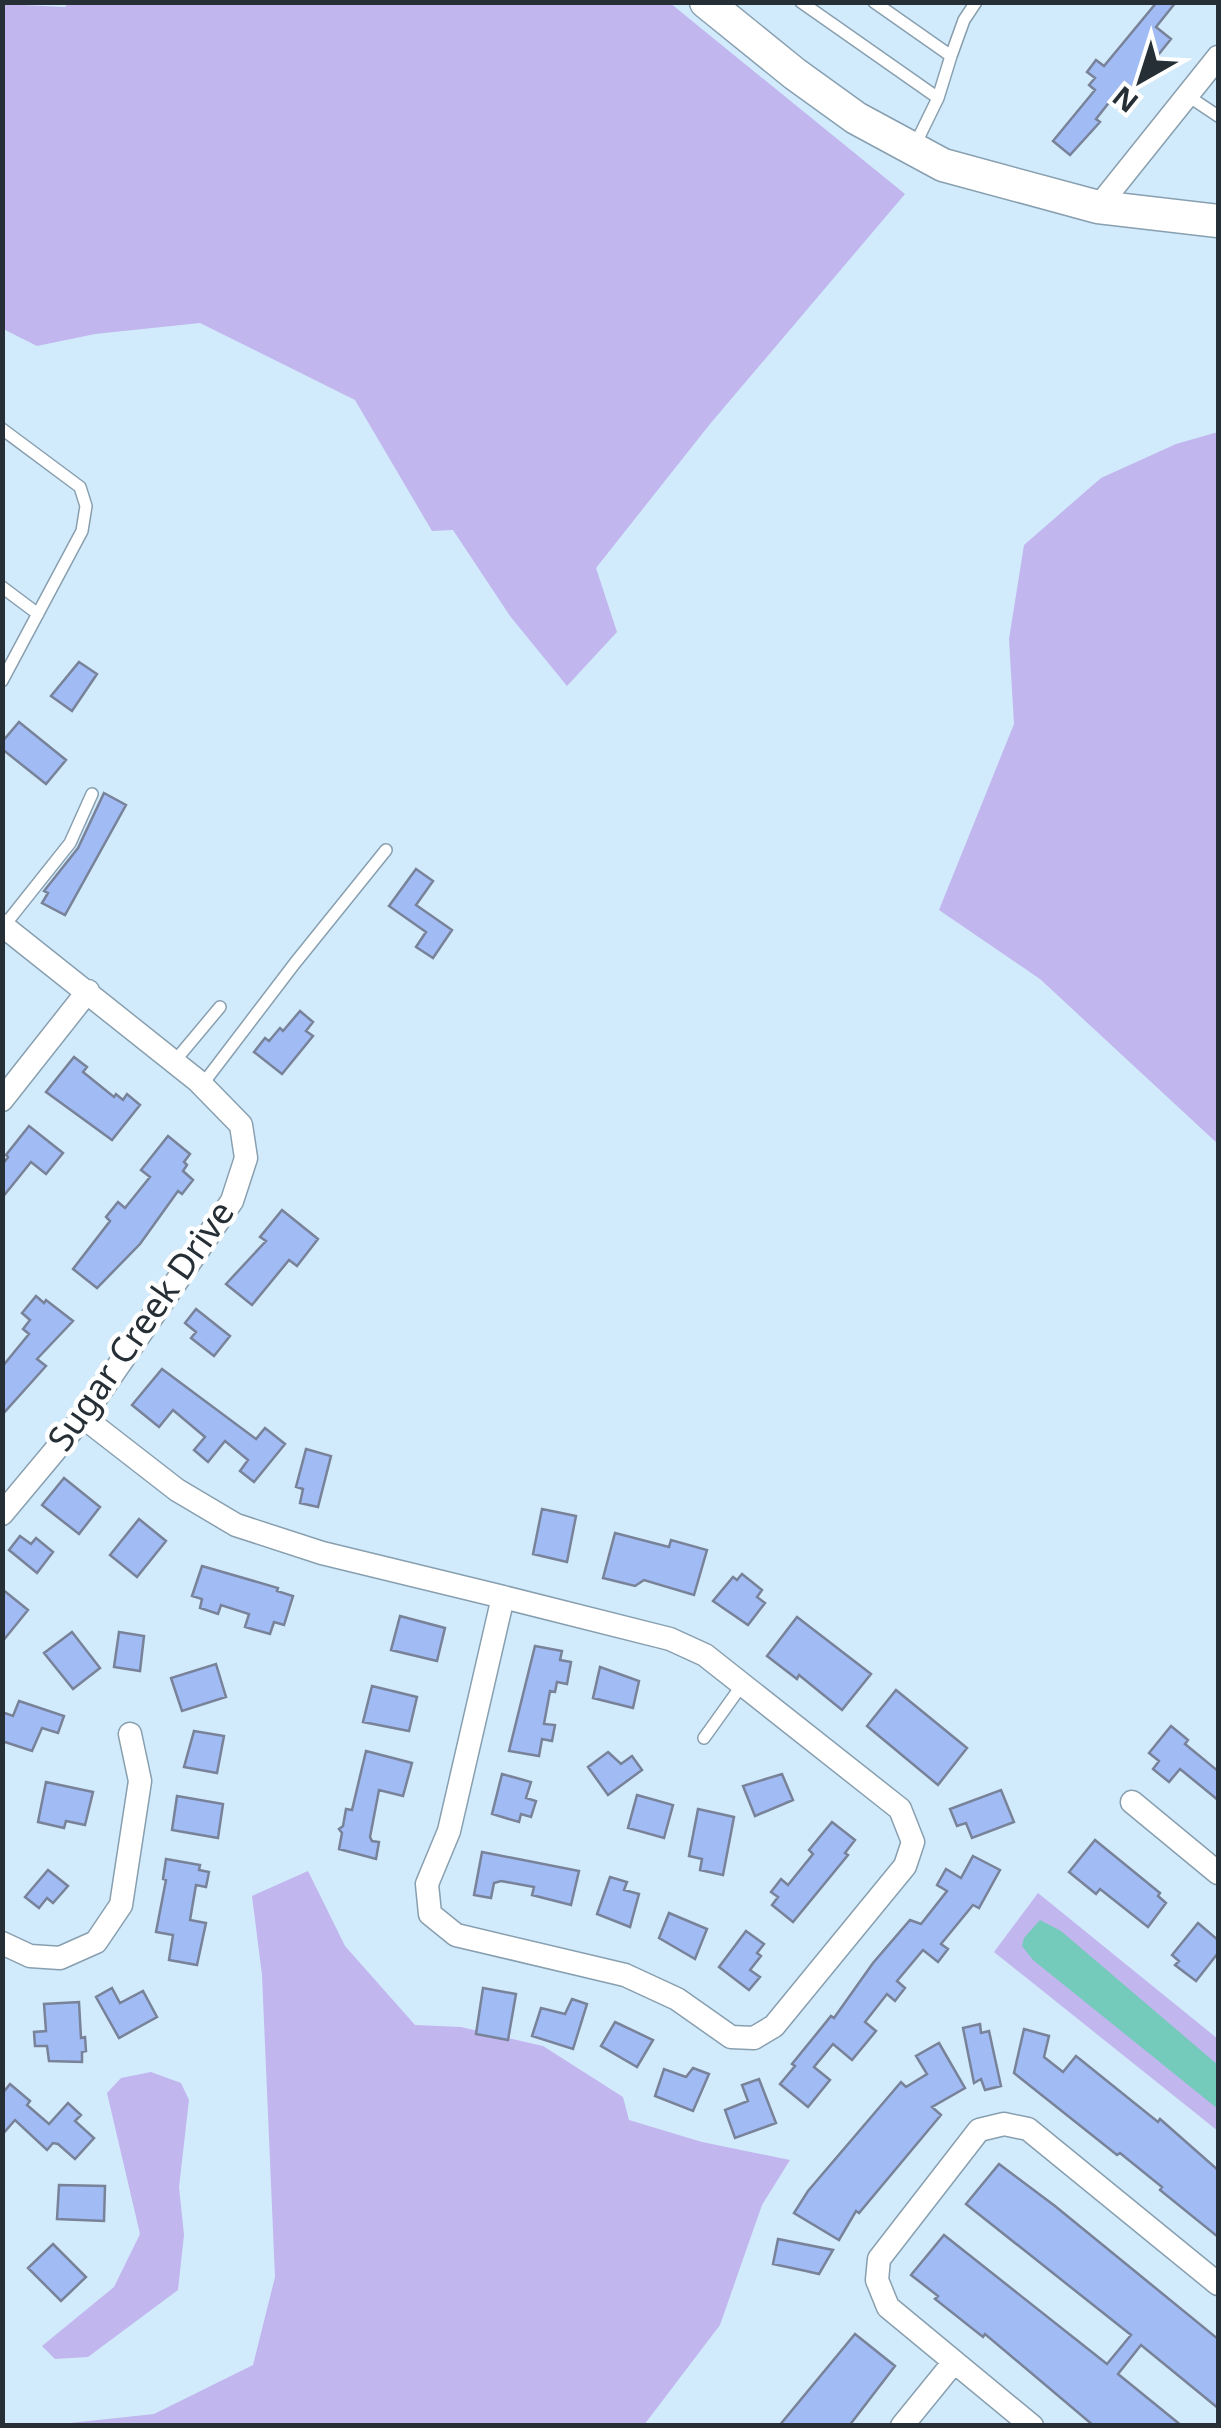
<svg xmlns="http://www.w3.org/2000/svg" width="1221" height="2428" font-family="'Noto Sans',sans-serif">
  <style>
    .green { fill: #c1b6ed }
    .water { fill: #74cbbc }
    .building { fill: #a1bbf5; stroke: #788298; stroke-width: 2.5 }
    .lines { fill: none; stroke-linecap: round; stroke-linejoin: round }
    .service-casing { stroke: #889faf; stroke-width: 14 }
    .minor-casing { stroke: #889faf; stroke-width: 25 }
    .secondary-casing { stroke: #889faf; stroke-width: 35 }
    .service { stroke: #fff; stroke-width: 11 }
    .minor { stroke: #fff; stroke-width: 22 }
    .secondary { stroke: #fff; stroke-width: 32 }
    .labels { text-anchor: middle; stroke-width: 9; stroke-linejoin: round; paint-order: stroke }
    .street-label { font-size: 35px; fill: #252f35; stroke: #fff }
  </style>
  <rect width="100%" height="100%" fill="#d2ebfc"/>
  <path class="green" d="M69 2 670 3 905 194 710 424 596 568 617 632 567 686 510 616 453 530 432 531 355 400 200 323 95 334 37 346 3 329V4L65 7Z
    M1218 432V1144L1040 979 939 910 1014 724 1009 639 1024 545 1101 478 1176 444Z
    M308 1871 345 1946 415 2025 461 2027 543 2046 623 2097 629 2120 702 2142 790 2160 762 2205 720 2325 644 2425 42 2426 154 2414 253 2365 275 2277 262 1975 252 1896Z
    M1038 1893 1218 2039V2131L994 1952Z
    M151 2072 181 2083 189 2100 179 2187 184 2235 178 2290 88 2357 55 2359 42 2346 114 2287 140 2234 107 2093 121 2078Z"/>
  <path class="water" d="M1040 1920 1061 1931 1218 2065V2109L1033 1960 1022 1946 1024 1938Z"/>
  <path class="building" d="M1157 2H1176L1156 27 1171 39 1130 90 1126 87 1118 97 1115 95 1096 119 1100 122 1070 155 1053 141 1095 90 1089 85 1095 78 1087 72 1096 60 1104 66Z
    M79 662 97 674 72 711 51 696Z
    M19 722 66 760 46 784 2 749V742Z
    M104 793 126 805 65 915 42 903 48 893 44 891 78 848Z
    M416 869 433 881 416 905 452 930 433 958 416 947 426 932 389 906Z
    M300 1011 313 1022 306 1031 313 1036 282 1074 254 1052 265 1038 269 1041 280 1028 283 1031Z
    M74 1057 87 1067 83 1072 114 1097 116 1094 123 1100 127 1094 140 1105 112 1140 46 1092Z
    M29 1126 63 1153 46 1174 31 1162 2 1198V1165L8 1157 6 1155Z
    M168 1136 190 1154 184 1162 187 1165 183 1171 193 1180 182 1194 178 1191 140 1244 97 1288 73 1269 110 1221 106 1217 118 1202 125 1208 150 1177 141 1170Z
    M282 1210 318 1239 297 1266 289 1260 252 1305 226 1284 266 1241 260 1237Z
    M36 1296 44 1303 46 1300 73 1321 37 1359 46 1366 2 1415V1367L29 1334 23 1329 30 1320 22 1313Z
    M196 1309 230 1336 214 1356 191 1338 196 1332 185 1323Z
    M162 1369 256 1439 265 1428 285 1444 254 1482 240 1471 248 1460 225 1441 208 1462 194 1450 205 1437 173 1410 159 1427 132 1405Z
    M306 1449 331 1456 318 1507 300 1503 303 1489 296 1487Z
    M64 1478 100 1507 79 1534 42 1505Z
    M542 1509 576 1516 567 1562 533 1554Z
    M139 1519 166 1541 137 1577 110 1555Z
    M615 1533 669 1547 671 1540 707 1550 694 1595 644 1580 635 1586 603 1578Z
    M20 1536 31 1544 36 1538 53 1552 37 1573 9 1550Z
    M202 1566 278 1588 277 1591 293 1596 284 1625 274 1622 270 1634 245 1627 249 1614 221 1605 218 1614 200 1608 202 1599 192 1596Z
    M742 1574 762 1590 757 1597 765 1603 748 1625 713 1601 733 1577 737 1580Z
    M2 1589 28 1610 2 1642Z
    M400 1616 445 1628 437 1661 391 1650Z
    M797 1617 871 1674 842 1710 799 1675 797 1679 767 1656Z
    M72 1632 100 1668 73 1689 44 1653Z
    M119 1632 144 1636 140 1671 114 1667Z
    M535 1646 562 1651 560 1660 571 1662 567 1684 557 1682 555 1692 550 1691 544 1724 555 1725 552 1741 542 1739 539 1756 509 1751Z
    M216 1664 226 1697 182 1711 171 1678Z
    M600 1667 639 1681 633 1708 593 1698Z
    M372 1686 417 1697 409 1731 363 1722Z
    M896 1690 967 1748 938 1785 867 1726Z
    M19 1701 64 1716 58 1733 42 1728 32 1751 2 1741V1712L13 1716Z
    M1171 1726 1188 1740 1185 1744 1218 1771V1800L1180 1769 1169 1782 1153 1769 1159 1761 1149 1753Z
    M194 1731 224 1736 217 1773 184 1767Z
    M366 1751 412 1763 403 1796 379 1790 370 1837 372 1841 379 1842 376 1859 339 1849 342 1833 339 1829 343 1826 346 1809 352 1810Z
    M608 1752 621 1764 632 1756 642 1770 608 1795 588 1767Z
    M502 1774 531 1782 526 1798 536 1801 531 1817 521 1814 519 1822 492 1814Z
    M782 1774 793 1800 755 1816 743 1786Z
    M46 1782 93 1792 85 1825 66 1821 64 1828 38 1822Z
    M1001 1790 1014 1822 972 1838 966 1823 957 1826 950 1809Z
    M637 1795 673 1805 664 1838 628 1828Z
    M177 1796 223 1804 218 1838 172 1830Z
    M698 1809 734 1817 723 1875 700 1870 702 1859 689 1856Z
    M832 1822 855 1840 845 1853 848 1855 793 1922 772 1905 778 1897 771 1892 781 1879 788 1885 813 1854 809 1850Z
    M1095 1840 1160 1893 1158 1896 1166 1903 1148 1927 1100 1889 1096 1894 1069 1872Z
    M482 1852 579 1871 571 1905 532 1895 534 1887 501 1881 494 1883 491 1898 474 1895Z
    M973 1856 1000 1870 979 1908 973 1905 941 1944 948 1949 938 1962 923 1950 897 1981 905 1988 895 2001 887 1994 865 2022 876 2031 852 2060 833 2044 814 2067 830 2080 808 2107 780 2084 795 2066 792 2064 831 2016 834 2018 873 1963 910 1920 921 1924 947 1891 937 1885 946 1869 961 1878Z
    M166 1859 200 1865 199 1870 209 1872 206 1887 196 1885 190 1920 206 1923 197 1965 169 1960 173 1935 156 1932 166 1880 163 1879Z
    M48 1870 68 1886 53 1903 47 1898 39 1908 25 1897Z
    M610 1877 627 1882 624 1890 639 1894 630 1927 597 1914Z
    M669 1913 707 1929 695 1959 659 1938Z
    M1198 1923 1218 1940V1953L1196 1981 1175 1965 1179 1961 1172 1955Z
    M746 1931 764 1944 757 1953 761 1956 750 1970 760 1977 749 1990 719 1967Z
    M112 1988 120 2003 143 1991 157 2017 119 2038 96 1997Z
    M483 1988 516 1994 508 2040 476 2034Z
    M572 1999 587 2004 573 2049 532 2036 541 2008 565 2014Z
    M79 2002 81 2038 85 2037 86 2051 82 2052V2062L49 2061 47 2046H35L34 2032 46 2031 44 2004Z
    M615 2022 653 2040 637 2067 601 2046Z
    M980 2024 981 2033 989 2031 1001 2086 985 2090 981 2079 974 2083 963 2028Z
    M1024 2029 1049 2036 1044 2057 1063 2072 1076 2056 1158 2122 1160 2119 1218 2170V2237L1160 2190 1162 2187 1120 2153 1117 2155 1014 2073Z
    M939 2043 965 2088 932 2107 941 2115 859 2213 856 2211 839 2240 794 2213 808 2191 901 2082 906 2087 927 2074 916 2056Z
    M693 2068 709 2074 693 2111 655 2096 664 2069 686 2077Z
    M759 2079 776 2123 735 2138 725 2110 748 2101 742 2085Z
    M10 2084 30 2101 27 2105 49 2124 68 2103 81 2115 75 2121 94 2138 75 2159 58 2144 53 2143 47 2150 15 2120 2 2135V2094Z
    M999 2164 1055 2206 1218 2339V2408L1141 2345 1118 2374 1182 2426H1094L985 2334 983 2337 935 2299 938 2296 911 2275 944 2235 1107 2364 1131 2335 966 2204Z
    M59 2185 105 2186 104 2221 57 2219Z
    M778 2239 833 2250 819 2274 806 2271 773 2264Z
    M53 2244 86 2277 61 2301 28 2268Z
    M855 2334 895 2366 849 2426H779Z"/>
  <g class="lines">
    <defs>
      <path id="service" d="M801 2 938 98
        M874 2 951 56 938 98 915 145
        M951 56 964 20 976 2
        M1188 96 1218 116
        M2 429 80 487 86 506 82 531 2 681
        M2 587 38 614
        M4 926 70 843 92 794
        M174 1062 220 1007
        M202 1085 295 963 386 850
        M704 1738 742 1685"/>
      <path id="minor" d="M1098 207 1218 57
        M2 925 198 1081 241 1125 246 1158 232 1201 83 1417 2 1514
        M2 1100 88 991
        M83 1417 177 1490 236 1525 322 1553 503 1597
        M503 1597 670 1639 705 1655 900 1809 913 1842 905 1866 774 2026 754 2038 731 2037 677 1999 625 1975 456 1935 430 1914 427 1884 449 1831Z
        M1132 1802 1218 1873
        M2 1943 30 1956 60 1958 96 1942 121 1905 140 1781 130 1734
        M902 2426 954 2362
        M1032 2426 888 2307 877 2280 879 2259 979 2130 1004 2124 1028 2129 1218 2284"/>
      <path id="secondary" d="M706 2 795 74 856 118 943 165 1098 207 1218 221"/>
    </defs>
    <use href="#service" class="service-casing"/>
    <use href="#minor" class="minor-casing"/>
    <use href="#secondary" class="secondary-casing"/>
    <use href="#service" class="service"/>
    <use href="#minor" class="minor"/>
    <use href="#secondary" class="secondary"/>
  </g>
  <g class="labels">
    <g class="street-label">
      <text transform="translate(141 1326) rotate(-55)" y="12">Sugar Creek Drive</text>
    </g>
  </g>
  <rect width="1221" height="2428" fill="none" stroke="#252f35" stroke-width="10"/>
  <g transform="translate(1141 80) rotate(219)" stroke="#ffffff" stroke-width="8" paint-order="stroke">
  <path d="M0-8L18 38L0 25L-18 38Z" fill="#252f35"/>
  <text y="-15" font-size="28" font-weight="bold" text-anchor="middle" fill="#252f35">N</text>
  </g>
</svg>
